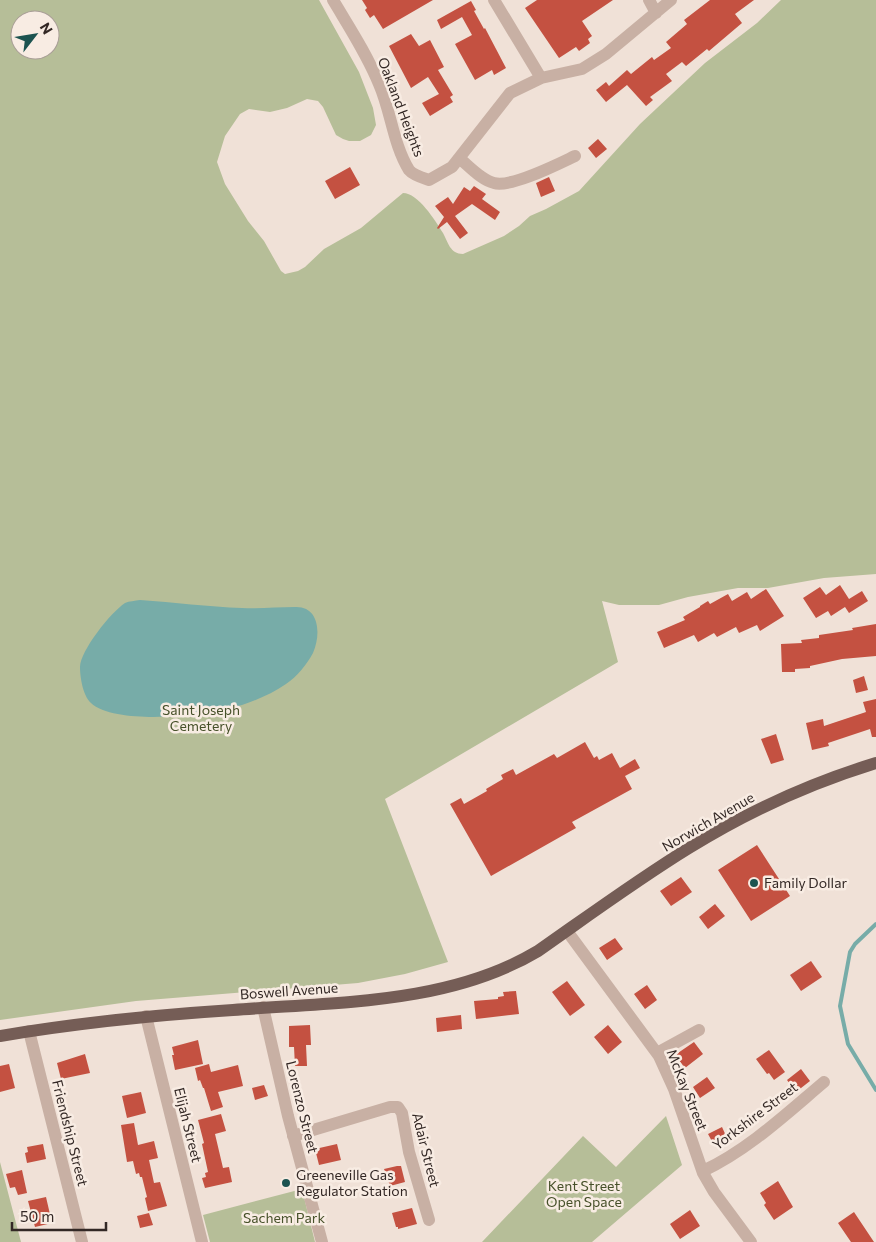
<svg xmlns="http://www.w3.org/2000/svg" width="876" height="1242" font-family="Commissioner,sans-serif">
  <style>
    .green { fill: #b6be98; fill-rule: evenodd }
    .water { fill: #77aca8 }
    .lines { fill: none; stroke-linecap: round; stroke-linejoin: round }
    .stream { stroke: #77aca8; stroke-width: 4 }
    .building { fill: #c45141 }
    .minor { stroke: #c8b0a4; stroke-width: 12 }
    .major { stroke: #755d56; stroke-width: 12 }
    .poi-dot { fill: #1c5350; stroke: #f8ece3; stroke-width: 2 }
    .labels { text-anchor: middle; stroke-width: 5; stroke-linejoin: round; paint-order: stroke }
    .street-label { font-size: 14px; fill: #332825; stroke: #f8ece3 }
    .park-label { font-size: 14px; fill: #47512a; stroke: #f8ece3 }
    .poi-label { font-size: 14px; fill: #332825; stroke: #f8ece3; text-anchor: start }
  </style>
  <rect width="100%" height="100%" fill="#f0e1d7"/>
  <path class="green" d="M0 0H319L359 72 373 108 376 125 371 135 360 141H349L343 139 336 135 323 107 318 101 307 99 287 108 270 112 249 109 240 114 225 136 217 162 225 184 248 221 264 241 281 271 285 274 298 271 305 267 324 249 361 228 403 193C418 193 435 220 443 233 448 242 450 254 463 254L504 236 519 226 530 216 546 209 579 191 640 124 705 63 757 23 781 0H876V574L824 578 768 588H738L688 597 659 605H619L602 601 618 662 385 799 448 962 405 974 358 983 136 1001 0 1020ZM20 20H50V50H20Z
    M666 1116 682 1165 592 1242H482L583 1136 616 1167Z
    M0 1162 21 1242H0Z
    M302 1189 315 1242H210L203 1215Z"/>
  <path class="water" d="M140 600C174 602 208 607 242 608 259 609 277 607 295 607 320 606 321 635 313 653 307 664 297 677 286 684 273 693 257 700 242 705 228 709 215 709 201 711 192 713 183 715 175 716 154 718 106 718 91 703 83 696 80 677 80 667 80 651 111 612 125 603 129 601 135 601 140 600Z"/>
  <g class="lines">
    <path class="stream" d="M876 924 855 944 850 952 840 1006 848 1044 876 1090"/>
  </g>
  <path class="building" d="M362 0H433L383 29 374 15 370 18 365 10 367 8Z
    M537 0H613L582 21 592 36 588 39 590 43 579 51 576 47 559 58 525 8Z
    M710 0H754L735 14 742 23 709 51 707 49 686 66 682 62 666 74 672 81 650 97 653 100 646 106 627 85 606 102 596 90 606 82 609 86 627 70 631 74 652 57 654 60 671 48 666 42 687 24 684 20Z
    M471 1 476 10 474 11 484 29 485 28 506 68 494 75 492 70 475 80 455 44 472 35 462 17 441 29 437 20Z
    M411 34 419 46 430 40 444 67 438 70 453 95 450 97 453 102 430 116 422 103 439 94 428 77 411 88 389 46Z
    M598 139 607 149 596 158 588 148Z
    M350 167 360 185 335 199 325 181Z
    M549 177 555 191 541 197 536 183Z
    M474 186 486 194 482 199 500 212 495 220 472 204 455 216 468 233 460 239 447 222 438 229 437 228 444 217 435 206 448 197 453 204 464 187 470 191Z
    M840 585 849 599 862 591 868 601 849 613 845 607 831 616 828 611 816 618 803 598 820 587 826 595Z
    M766 589 784 616 760 631 757 625 739 633 736 627 717 637 714 633 698 642 694 635 664 648 657 632 685 620 683 617 700 607V606L708 601 710 604 728 594 732 601 747 592 751 599Z
    M876 624V656L842 659 810 666V668L795 669V672H782L781 644 802 643 801 640 819 638V635L853 630 852 628Z
    M864 676 868 690 856 693 853 680Z
    M876 699V737H872L870 729 828 743 829 746 812 750 806 723 823 719 824 726 866 712 863 702Z
    M776 734 784 760 771 764 761 739Z
    M585 742 594 758 597 756 599 760 612 753 620 768 635 759 640 768 625 776 632 789 572 822 576 828 491 876 450 804 461 798 464 804 487 791 486 789 503 779 501 775 513 769 516 775 554 754 557 758Z
    M757 845 790 896 751 921 718 870Z
    M681 877 692 892 671 906 660 891Z
    M715 904 725 916 708 929 699 917Z
    M615 938 623 949 607 960 599 948Z
    M811 961 822 977 801 991 790 975Z
    M567 981 585 1005 570 1016 552 992Z
    M647 985 657 1000 645 1009 634 994Z
    M516 991 519 1014 476 1019 474 1001 498 999V997L504 996 503 992Z
    M461 1015 462 1029 437 1032 436 1018Z
    M310 1025 311 1045H306L307 1066H295L294 1047H289V1026Z
    M608 1025 622 1042 608 1054 594 1037Z
    M198 1040 203 1064 175 1070 172 1055H174L172 1047Z
    M694 1042 703 1054 685 1068 675 1055Z
    M769 1050 785 1072 774 1080 769 1073 767 1074 756 1059Z
    M85 1054 90 1073 61 1079 57 1063Z
    M9 1064 15 1088 0 1092V1066Z
    M209 1064 211 1072 238 1065 243 1086 218 1092 223 1107 211 1111 204 1088H203L200 1080 198 1081 195 1068Z
    M801 1069 810 1081 796 1092 787 1080Z
    M707 1077 715 1088 700 1098 693 1087Z
    M264 1085 268 1096 255 1100 252 1088Z
    M141 1092 146 1113 127 1118 122 1096Z
    M221 1114 226 1131 215 1134 223 1168 229 1167 232 1182 205 1188 202 1178 206 1177 205 1173 208 1172 202 1144 204 1143 198 1120Z
    M134 1123 138 1145 154 1141 158 1158 149 1160 154 1183 160 1182 167 1206 148 1211 145 1198 147 1197 142 1177H140L139 1173 136 1174 133 1161 127 1162 121 1125Z
    M722 1127 727 1138 714 1145 708 1134Z
    M43 1144 46 1159 27 1163 25 1153 28 1152 27 1147Z
    M337 1144 341 1160 319 1165 315 1149Z
    M397 1166H401L405 1182 390 1186 384 1169Z
    M22 1170 27 1193 18 1195 15 1187 10 1188 6 1174Z
    M778 1181 793 1207 774 1220 764 1205 766 1203 760 1193Z
    M46 1197 52 1223 35 1227 28 1201Z
    M412 1208 417 1224 398 1229V1227H396L392 1213Z
    M690 1210 700 1226 680 1239 670 1224Z
    M854 1212 874 1242H851L838 1223Z
    M149 1213 153 1225 140 1228 137 1216Z"/>
  <g class="lines">
    <path class="minor" d="M333 0C349 27 367 54 379 84 391 111 393 144 409 170 413 175 423 178 429 180L452 167 510 93 541 78 582 69 606 54 671 0
      M494 0 541 78
      M649 0 656 13
      M459 158C469 166 481 180 494 183 511 188 558 164 575 156
      M567 931 659 1056 674 1089 703 1173 714 1192 751 1242
      M263 1007 288 1116 322 1242
      M146 1016 202 1242
      M29 1031 82 1242
      M657 1053 699 1030
      M293 1136 390 1107H398L402 1113 409 1152 429 1220
      M703 1171C748 1150 786 1114 824 1082"/>
    <path class="major" d="M0 1036C77 1023 155 1015 233 1010 334 1002 448 1005 538 951 588 916 637 880 689 848 747 812 811 783 876 763"/>
  </g>
  <g class="poi-dot">
    <circle cx="754" cy="883" r="5"/>
    <circle cx="286" cy="1183" r="5"/>
  </g>
  <g class="labels">
    <g class="street-label">
      <text transform="translate(401 107) rotate(69)" y="5">Oakland Heights</text>
      <text transform="translate(708 822) rotate(-30)" y="5">Norwich Avenue</text>
      <text transform="translate(289 991) rotate(-4)" y="5">Boswell Avenue</text>
      <text transform="translate(687 1090) rotate(68)" y="5">McKay Street</text>
      <text transform="translate(302 1107) rotate(76)" y="5">Lorenzo Street</text>
      <text transform="translate(755 1116) rotate(-37)" y="5">Yorkshire Street</text>
      <text transform="translate(188 1125) rotate(76)" y="5">Elijah Street</text>
      <text transform="translate(70 1133) rotate(76)" y="5">Friendship Street</text>
      <text transform="translate(426 1150) rotate(76)" y="5">Adair Street</text>
    </g>
    <g class="park-label">
      <text x="201" y="715">Saint Joseph<tspan x="201" dy="16">Cemetery</tspan></text>
      <text x="584" y="1191">Kent Street<tspan x="584" dy="16">Open Space</tspan></text>
      <text x="284" y="1223">Sachem Park</text>
    </g>
    <g class="poi-label">
      <text x="764" y="888">Family Dollar</text>
      <text x="296" y="1180">Greeneville Gas<tspan x="296" dy="16">Regulator Station</tspan></text>
    </g>
  </g>
  <g transform="translate(35 35) rotate(59)"><circle r="24" fill="#f8ece3" stroke="#a99e97"/>
  <path d="M0-4L9 19L0 12L-9 19Z" fill="#1c5350"/>
  <text y="-8" font-size="14" font-weight="bold" text-anchor="middle" fill="#332825">N</text>
  </g>
  <path d="M12 1222v8h94v-8" fill="none" stroke="#332825" stroke-width="2.5"/>
  <text x="20" y="1222" font-size="15" fill="#332825" stroke="#f8ece3" stroke-width="4" paint-order="stroke">50 m</text>
</svg>
